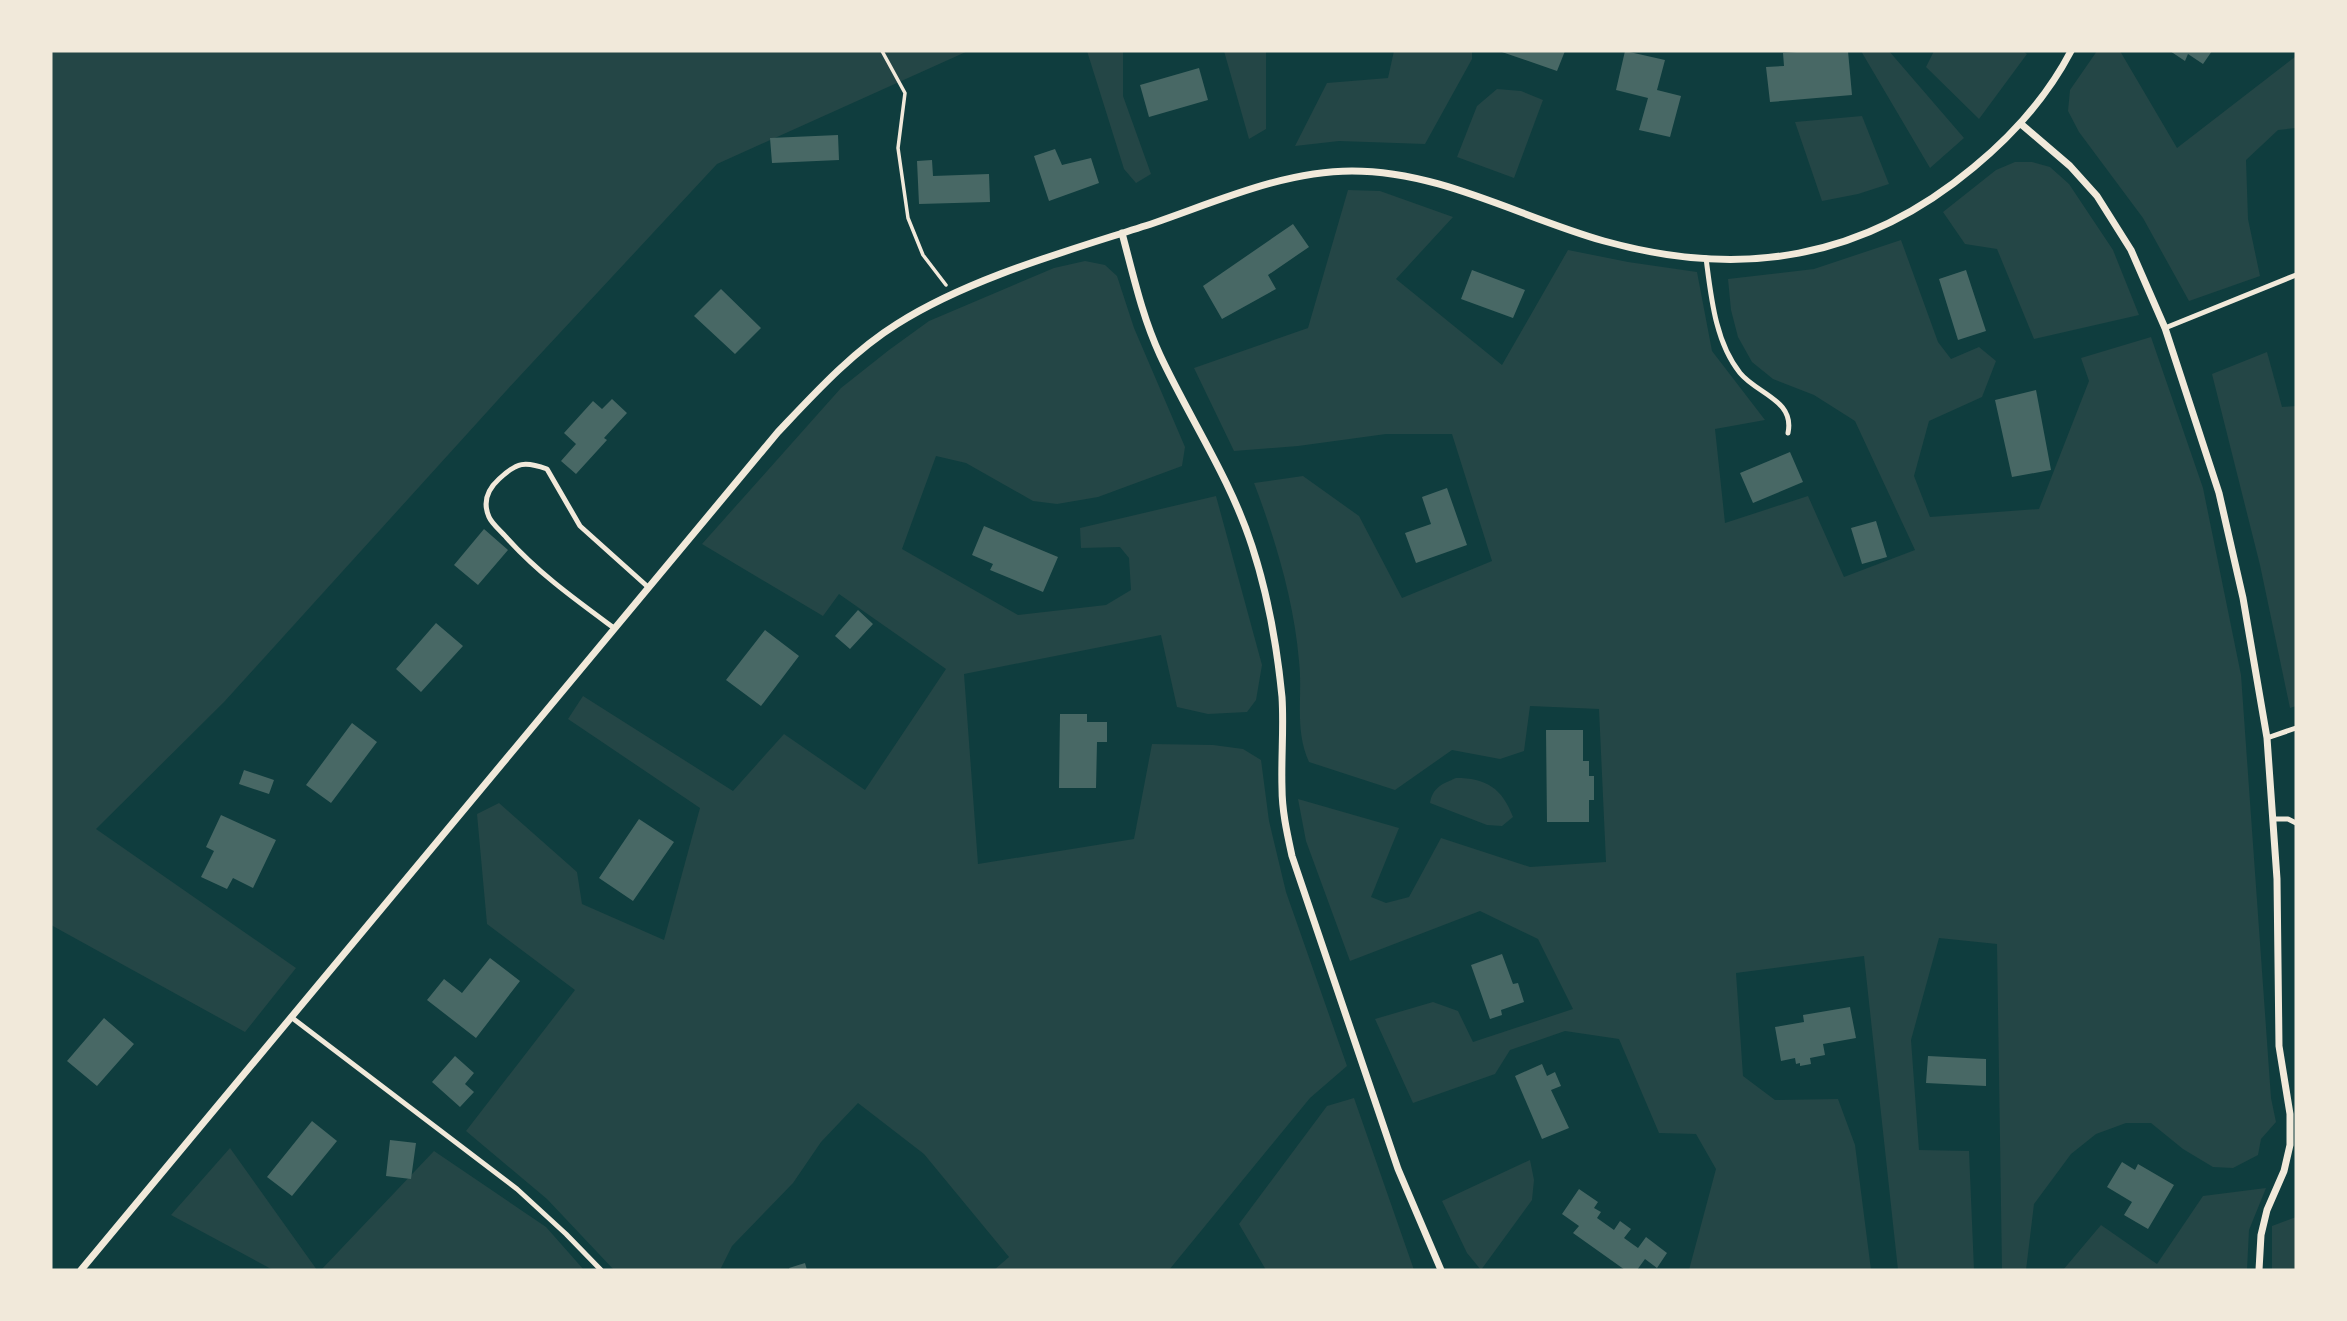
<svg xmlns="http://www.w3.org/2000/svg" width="2347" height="1321" font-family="'Alegreya Sans',sans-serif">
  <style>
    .green { fill: #244646 }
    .building { fill: #486865 }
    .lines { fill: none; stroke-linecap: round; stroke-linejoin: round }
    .path { stroke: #f1e9da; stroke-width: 3.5 }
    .service { stroke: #f1e9da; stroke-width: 5 }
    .minor { stroke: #f1e9da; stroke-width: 7 }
  </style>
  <rect width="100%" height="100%" fill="#0f3d3e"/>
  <path class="green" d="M51 51H968L717 164 506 391 224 702 96 829 296 968 245 1032 51 925Z
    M1087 51H1123V96L1151 174 1136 183 1124 169Z
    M1224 51H1266V129L1249 139Z
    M1394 51H1472V59L1425 144 1339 141 1295 146 1327 83 1388 78Z
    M1861 51H1889L1964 138 1930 168Z
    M1934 51H2023L2027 54 1979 119 1926 67Z
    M2097 51H2120L2177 148 2296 56V128L2278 130 2246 160 2248 219 2260 276 2189 301 2143 218 2079 132 2068 111 2070 90Z
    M1497 89 1521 91 1543 100 1514 178 1457 157 1477 106Z
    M1862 116 1889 184 1858 194 1822 201 1795 122Z
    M2015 162H2032L2050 167 2069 184 2113 250 2139 315 2034 339 1997 249 1965 244 1943 212 1996 170Z
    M1348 190 1380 191 1453 217 1396 279 1502 365 1568 250 1628 262 1697 272 1712 351 1765 420 1715 429 1725 523 1808 496 1844 577 1915 550 1855 421 1814 395 1773 379 1752 362 1738 337 1731 310 1728 279 1814 269 1901 240 1938 342 1951 359 1979 347 1996 361 1982 397 1929 421 1914 476 1930 517 2039 509 2089 381 2081 358 2151 337 2203 488 2241 675 2271 1098 2276 1122 2261 1139 2258 1155 2233 1168 2213 1167 2183 1149 2151 1123H2126L2096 1134 2071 1154 2034 1204 2026 1270H2002L1997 944 1939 938 1911 1040 1919 1150 1969 1151 1974 1270H1898L1864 956 1736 973 1743 1076 1775 1100 1838 1099 1855 1145 1871 1270H1689L1716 1169 1696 1134 1659 1133 1619 1039 1565 1031 1510 1050 1495 1074 1413 1103 1375 1019 1433 1002 1458 1011 1473 1042 1573 1009 1538 939 1480 911 1350 961 1306 841 1298 799 1399 828 1371 897 1386 903 1409 897 1441 838 1530 867 1606 862 1599 709 1530 706 1524 751 1500 759 1452 750 1395 790 1309 762C1294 729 1303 696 1299 661 1294 601 1275 538 1254 483L1303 476 1359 516 1402 598 1492 561 1452 434H1386L1298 446 1234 451 1194 368 1308 328Z
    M1085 261 1105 265 1117 276 1134 328 1185 447 1182 466 1098 497 1057 504 1033 501 966 463 936 456 902 549 1018 615 1106 605 1131 590 1129 558 1120 547 1081 548 1080 528 1216 496 1262 665 1256 700 1247 712 1208 714 1177 707 1161 635 964 674 978 864 1134 839 1152 744 1213 745 1243 749 1261 760 1269 821 1286 892 1347 1066 1310 1098 1169 1270H994L1009 1257 924 1154 858 1103 821 1142 793 1183 732 1246 720 1270H614L547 1199 466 1131 575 990 487 924 477 814 499 803 577 872 582 904 664 940 700 808 568 719 583 696 733 791 784 734 865 790 946 669 839 594 823 616 702 544 841 388 889 350 929 321 1054 268Z
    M2267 352 2282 407 2296 406V706L2290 708 2260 565 2212 374Z
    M1456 778C1486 778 1502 788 1513 817L1502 826 1487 825 1430 803C1433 787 1442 784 1456 778Z
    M1354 1098 1414 1270H1266L1239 1224 1327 1106Z
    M230 1148 317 1270H273L171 1215Z
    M434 1151 546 1227 584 1270H321Z
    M1530 1160 1534 1180 1532 1200 1481 1270 1467 1253 1442 1201Z
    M2266 1188 2249 1230 2247 1270H2063L2101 1225 2157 1264 2203 1196Z
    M2296 1217V1270H2272V1226Z"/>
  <path class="building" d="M1499 51H1565L1557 71Z
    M1625 51 1665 60 1657 90 1681 96 1670 137 1639 130 1648 98 1616 90Z
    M1810 51H1848L1852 95 1770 102 1766 67 1784 66 1783 53Z
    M2170 51H2212L2203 64 2188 54 2185 61Z
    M1199 68 1208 100 1149 117 1140 85Z
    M838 135 839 160 772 163 770 138Z
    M1055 149 1062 165 1091 158 1099 183 1049 201 1034 156Z
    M932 160 933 176 989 174 990 202 919 204 917 161Z
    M1293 224 1309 247 1268 275 1276 289 1222 319 1203 286Z
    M1472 270 1525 290 1513 318 1461 299Z
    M1966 270 1986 331 1958 340 1939 279Z
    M721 289 761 328 735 354 694 316Z
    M2036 390 2051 470 2012 477 1995 400Z
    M612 399 627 413 604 438 607 440 576 474 561 461 576 444 564 433 593 401 602 409Z
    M1790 452 1803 482 1753 503 1740 473Z
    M1447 488 1467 545 1416 563 1405 533 1431 524 1422 497Z
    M1876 521 1887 557 1862 564 1851 528Z
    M984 526 1058 557 1043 592 990 570 993 564 972 555Z
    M484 529 508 550 478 585 454 565Z
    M858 610 873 624 850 649 835 636Z
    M436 623 463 646 421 692 396 669Z
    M765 630 799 656 761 706 726 680Z
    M1060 714H1087V722H1107V742H1097L1096 788H1059Z
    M352 723 377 742 331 803 306 785Z
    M1546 730H1583V761H1589V776H1594V800H1589V822H1547Z
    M244 770 274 780 269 794 239 784Z
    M221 815 276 840 253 888 233 878 227 889 201 877 214 851 206 847Z
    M639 819 674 842 633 901 599 878Z
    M1502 954 1513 984 1518 983 1524 1002 1501 1010 1502 1015 1490 1019 1471 965Z
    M490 958 520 981 476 1038 427 1000 444 979 462 993Z
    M1850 1007 1856 1038 1823 1044 1825 1055 1810 1058 1811 1064 1800 1066V1063L1796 1064 1795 1058 1781 1061 1775 1027 1804 1022 1803 1015Z
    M104 1018 134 1044 97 1086 67 1061Z
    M455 1056 474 1073 465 1084 474 1092 460 1107 432 1082Z
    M1928 1056 1986 1059V1086L1926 1083Z
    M1542 1064 1547 1076 1555 1072 1561 1086 1551 1090 1569 1128 1542 1139 1515 1076Z
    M312 1121 337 1141 292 1196 267 1177Z
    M390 1140 416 1143 411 1179 386 1176Z
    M2122 1162 2135 1170 2138 1164 2174 1185 2148 1229 2124 1215 2132 1202 2107 1187Z
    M1579 1189 1598 1202 1594 1208 1601 1212 1597 1218 1614 1230 1620 1221 1631 1229 1624 1238 1638 1248 1646 1237 1667 1253 1657 1268 1645 1259 1637 1270H1625L1573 1233 1579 1226 1562 1214Z
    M805 1263 807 1270H790L789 1268Z"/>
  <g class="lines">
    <path class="path" d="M882 51 905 93 898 148 908 218 923 255 946 285"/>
    <path class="service" d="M1706 258C1711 296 1715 342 1740 373 1757 394 1795 400 1788 433
      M2165 328 2296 275
      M614 628C576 600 538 573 506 537 501 531 492 524 489 517 482 501 488 489 499 479 517 462 525 461 547 469L580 526 648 587
      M2267 738 2296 728
      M2274 819H2288L2296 823
      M291 1017 517 1189 566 1234 601 1270"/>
    <path class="minor" d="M2021 124 2070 166 2097 196 2131 250 2165 328 2219 493 2243 598 2267 738 2277 879 2279 1046 2290 1114V1145L2284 1171 2267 1210 2261 1235 2259 1270
      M1122 233C1133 274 1142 316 1160 355 1190 419 1230 478 1252 546 1268 595 1277 646 1282 697 1284 728 1281 757 1282 788 1282 811 1287 833 1292 856L1398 1169 1441 1270
      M81 1270 778 432C814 394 852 352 897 324 971 277 1071 250 1154 223 1218 201 1284 171 1352 171 1441 171 1519 217 1604 241 1741 279 1863 260 1974 167 2014 134 2047 97 2071 51"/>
  </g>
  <rect width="2347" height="1321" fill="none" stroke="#f1e9da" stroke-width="105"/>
</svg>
